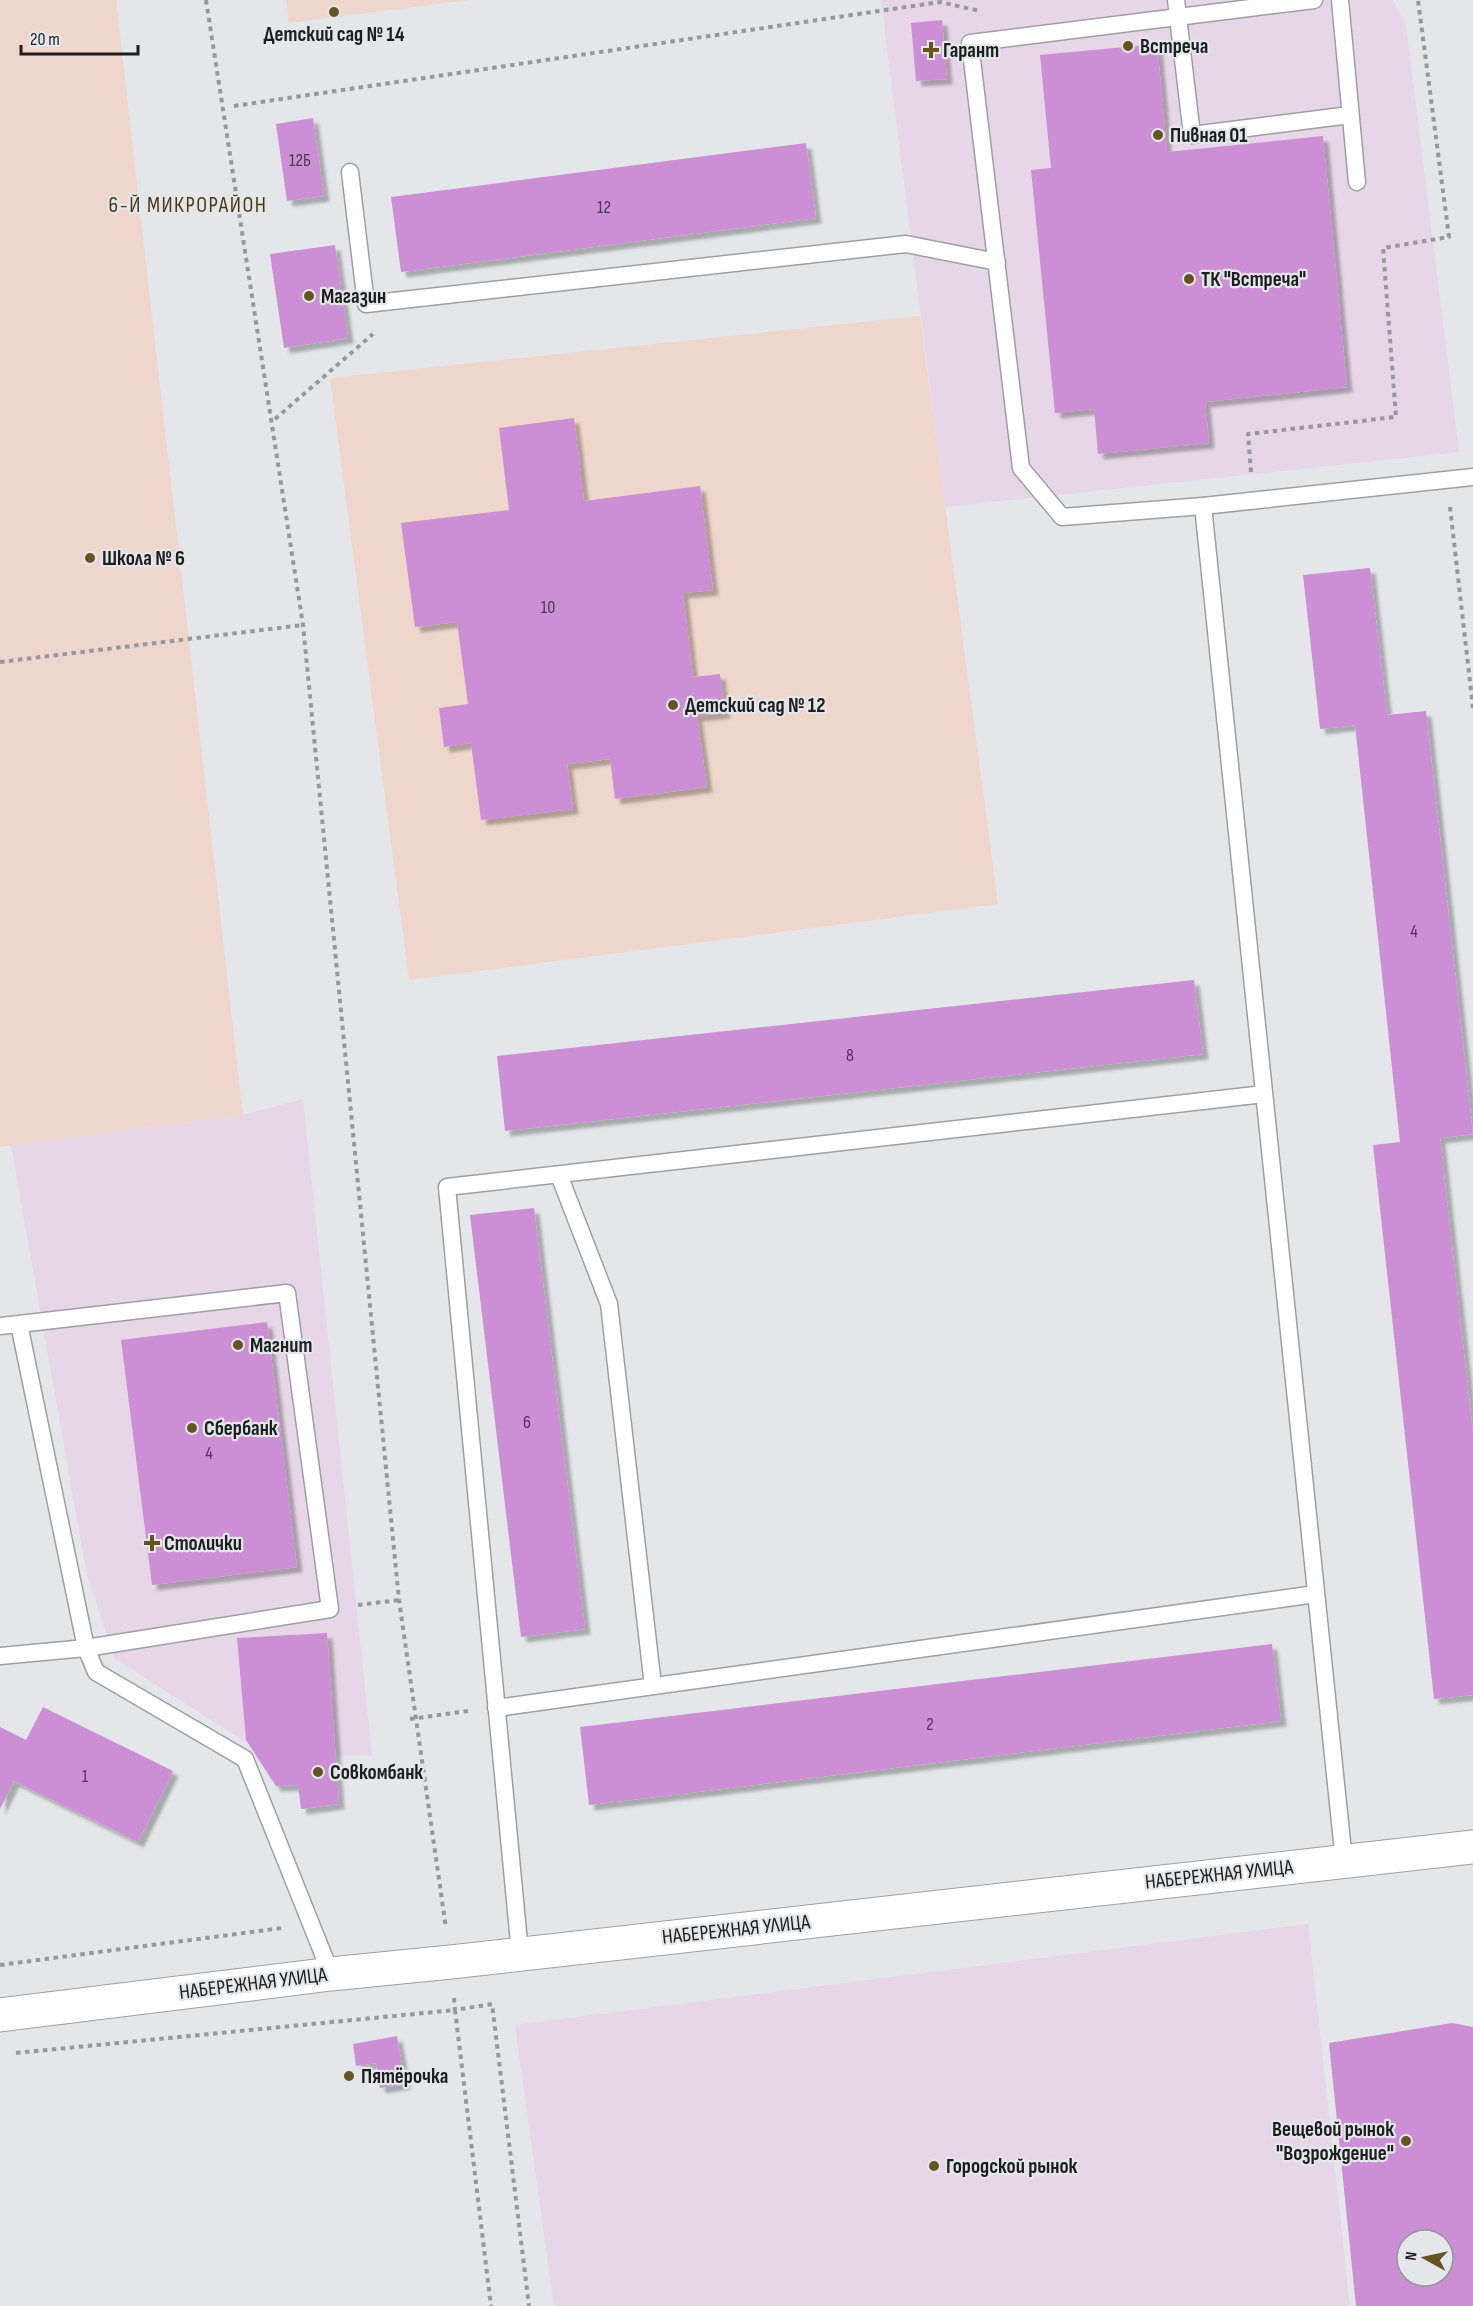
<svg xmlns="http://www.w3.org/2000/svg" width="1473" height="2306" font-family="'Sofia Sans Condensed',sans-serif">
  <style>
    .commercial { fill: #e7d6e7 }
    .education { fill: #efd6cd }
    .building { fill: #cc8fd5; fill-rule: evenodd; filter: url(#shadow) }
    .lines { fill: none; stroke-linecap: round; stroke-linejoin: round }
    .service-casing { stroke: #9d9fa2; stroke-width: 19 }
    .minor-casing { stroke: #9d9fa2; stroke-width: 35 }
    .path { stroke: #97989b; stroke-width: 4; stroke-dasharray: 4.5 4.5; stroke-linecap: butt }
    .service { stroke: #fff; stroke-width: 16 }
    .minor { stroke: #fff; stroke-width: 33 }
    .poi-dot { fill: #655422; stroke: #e4e6e9; stroke-width: 2 }
    .labels { text-anchor: middle; stroke-width: 4.5; stroke-linejoin: round; paint-order: stroke }
    .number-label { font-size: 18px; fill: #4a3a4d }
    .poi-label { font-size: 21px; font-weight: bold; fill: #1e1e20; stroke: #e4e6e9; text-anchor: start }
    .street-label { font-size: 21px; fill: #1e1e20; stroke: #e4e6e9 }
    .neighbourhood-label { font-size: 22px; letter-spacing: 1.5px; fill: #483b13; stroke: #e4e6e9 }
  </style>
  <defs>
    <filter id="shadow"><feDropShadow dx="5.5" dy="5.5" stdDeviation="1.5" flood-color="#0004"/></filter>
  </defs>
  <rect width="100%" height="100%" fill="#e4e6e9"/>
  <path class="commercial" d="M881 0H1393L1406 25 1459 452 945 507Z
    M303 1099 372 1755 269 1757 114 1658 86 1570 11 1145 243 1115Z
    M1308 1924 1350 2306H554L515 2025Z"/>
  <path class="education" d="M0 0H116L243 1115 0 1147Z
    M286 0H470L289 23Z
    M920 316 998 904 409 980 330 378Z"/>
  <path class="building" d="M942 20 947 79 916 81 911 23Z
    M1157 44 1167 152 1323 136 1347 387 1205 402 1209 443 1098 454 1094 409 1055 413 1031 170 1051 168 1040 55Z
    M313 118 324 196 287 201 276 124Z
    M806 143 816 218 401 272 391 197Z
    M335 245 348 338 284 348 270 254Z
    M574 418 584 501 700 486 713 590 683 593 693 677 720 674 725 713 697 716 707 787 615 799 610 759 567 764 573 809 481 820 471 743 444 747 439 708 468 704 457 622 415 627 401 523 509 510 499 428Z
    M1370 568 1387 715 1426 711 1473 1134 1440 1138 1473 1434V1695L1434 1699 1373 1145 1400 1142 1355 725 1320 729 1303 575Z
    M1194 980 1203 1054 505 1131 497 1056Z
    M534 1208 585 1629 521 1637 470 1215Z
    M267 1322 297 1567 152 1585 121 1340Z
    M327 1633 339 1804 301 1809 298 1785 276 1786 246 1740 237 1638Z
    M1272 1644 1281 1721 589 1805 580 1727Z
    M43 1707 173 1771 138 1842 14 1781 0 1809V1727L26 1740Z
    M1452 2023 1473 2027V2306H1356L1329 2043ZM1407 2240H1443V2276H1407Z
    M397 2036 405 2084 380 2088 376 2063 356 2066 353 2044Z"/>
  <g class="lines">
    <defs>
      <path id="service" d="M1176 0 1192 135 1350 115
        M1340 0 1357 182
        M350 172 366 304 906 244 997 262
        M1203 506 1062 517 1021 468 970 43 1314 0
        M559 1175 609 1304 653 1686
        M287 1293 330 1609 86 1648 19 1324Z
        M0 1326 19 1324
        M0 1656 86 1648 96 1672 245 1759 331 1974
        M496 1708 1316 1594
        M1344 1861 1203 506 1473 477
        M520 1953 447 1187 1264 1094"/>
      <path id="minor" d="M0 2015 331 1974 451 1962 1473 1847"/>
    </defs>
    <use href="#service" class="service-casing"/>
    <use href="#minor" class="minor-casing"/>
    <path class="path" d="M206 0 303 625 399 1600 446 1928
      M234 106 940 2 980 11
      M275 419 373 334
      M1251 472 1248 434 1396 417 1383 248 1449 237 1418 0
      M1450 507 1473 708
      M0 662 303 625
      M358 1605 399 1600
      M410 1719 468 1711
      M0 1965 282 1928
      M454 1998 455 2010 492 2004 529 2306
      M16 2053 455 2010 491 2306"/>
    <use href="#service" class="service"/>
    <use href="#minor" class="minor"/>
  </g>
  <g class="poi-dot">
    <circle cx="334" cy="12" r="6"/>
    <circle cx="1128" cy="46" r="6"/>
    <path d="M928 41h6v6h6v6h-6v6h-6v-6h-6v-6h6z"/>
    <circle cx="1158" cy="135" r="6"/>
    <circle cx="1189" cy="279" r="6"/>
    <circle cx="309" cy="296" r="6"/>
    <circle cx="90" cy="558" r="6"/>
    <circle cx="673" cy="705" r="6"/>
    <circle cx="238" cy="1345" r="6"/>
    <circle cx="192" cy="1428" r="6"/>
    <path d="M149 1534h6v6h6v6h-6v6h-6v-6h-6v-6h6z"/>
    <circle cx="318" cy="1772" r="6"/>
    <circle cx="349" cy="2076" r="6"/>
    <circle cx="1406" cy="2141" r="6"/>
    <circle cx="934" cy="2166" r="6"/>
  </g>
  <g class="labels">
    <g class="number-label">
      <text x="300" y="166">12Б</text>
      <text x="604" y="213">12</text>
      <text x="548" y="613">10</text>
      <text x="1414" y="937">4</text>
      <text x="850" y="1061">8</text>
      <text x="527" y="1428">6</text>
      <text x="209" y="1459">4</text>
      <text x="930" y="1730">2</text>
      <text x="85" y="1782">1</text>
    </g>
    <g class="poi-label">
      <text x="334" y="41" text-anchor="middle">Детский сад № 14</text>
      <text x="1140" y="53">Встреча</text>
      <text x="943" y="57">Гарант</text>
      <text x="1170" y="142">Пивная 01</text>
      <text x="1201" y="286">ТК "Встреча"</text>
      <text x="321" y="303">Магазин</text>
      <text x="102" y="565">Школа № 6</text>
      <text x="685" y="712">Детский сад № 12</text>
      <text x="250" y="1352">Магнит</text>
      <text x="204" y="1435">Сбербанк</text>
      <text x="164" y="1550">Столички</text>
      <text x="330" y="1779">Совкомбанк</text>
      <text x="361" y="2083">Пятёрочка</text>
      <text x="1394" y="2136" text-anchor="end">Вещевой рынок<tspan x="1394" dy="24">"Возрождение"</tspan></text>
      <text x="946" y="2173">Городской рынок</text>
    </g>
    <g class="street-label">
      <text transform="translate(1219 1874) rotate(-6)" y="7">НАБЕРЕЖНАЯ УЛИЦА</text>
      <text transform="translate(736 1929) rotate(-6)" y="7">НАБЕРЕЖНАЯ УЛИЦА</text>
      <text transform="translate(253 1983) rotate(-7)" y="7">НАБЕРЕЖНАЯ УЛИЦА</text>
    </g>
    <g class="neighbourhood-label">
      <text x="188" y="212">6-Й МИКРОРАЙОН</text>
    </g>
  </g>
  <g transform="translate(1425 2258) rotate(278)"><circle r="28" fill="#e4e6e9" stroke="#959699" stroke-width="1.5"/>
  <path d="M0-4.5L10 22L0 15L-10 22Z" fill="#655422"/>
  <text y="-9" font-size="16" font-weight="bold" text-anchor="middle" fill="#1e1e20">N</text>
  </g>
  <path d="M21 45v9h117v-9" fill="none" stroke="#1e1e20" stroke-width="3"/>
  <text x="30" y="45" font-size="18" fill="#1e1e20" stroke="#e4e6e9" stroke-width="4.5" paint-order="stroke">20 m</text>
</svg>
